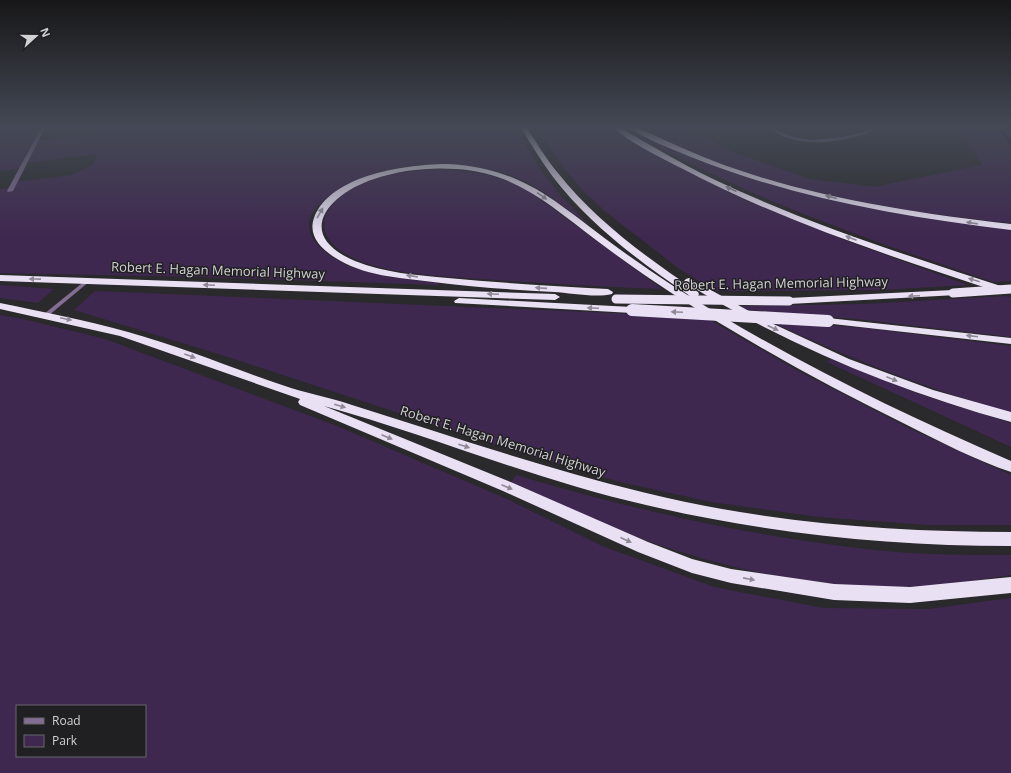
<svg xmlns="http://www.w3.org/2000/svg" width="1011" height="773" font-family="'Open Sans',sans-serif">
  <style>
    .green { fill: #3f2850; fill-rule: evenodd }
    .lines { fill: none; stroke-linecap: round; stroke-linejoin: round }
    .stream { stroke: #1c042b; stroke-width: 2.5 }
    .lane { fill: #826e94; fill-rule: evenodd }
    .street { fill: #826e94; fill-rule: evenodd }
    .highway { fill: #eae0f4; fill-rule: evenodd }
    .highway-bridge-far1 { stroke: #eae0f4; stroke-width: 9 }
    .highway-bridge { stroke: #eae0f4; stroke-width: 12 }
    .oneway { fill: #8f8996 }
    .labels { text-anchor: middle; stroke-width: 3; stroke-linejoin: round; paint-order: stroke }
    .street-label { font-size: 13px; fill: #d1d1d2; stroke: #201f22 }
  </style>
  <rect width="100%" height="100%" fill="#2a292b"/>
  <path class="green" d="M0 128H43L36 141 90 135 111 128H515L538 166 560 195 589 225C564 207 539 185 510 175 472 162 427 161 387 170 359 177 282 208 319 246 328 255 338 261 349 266 377 277 408 279 438 283V285L199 277 0 273V189L12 187 14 182 72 175 94 164 97 154 25 163 22 168 0 171Z
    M537 128H610L659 157 746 200 847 241 968 285 880 290 715 291 678 268 606 212 584 192 563 167Z
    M625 128H629L696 158 835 200 1011 229V281L993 282C867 239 740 196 625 128Z
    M639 128H688L738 154 810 179 874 187 982 165 961 128H1011V223C892 212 746 185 639 128Z
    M434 169C467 170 496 174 526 189L662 289C602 287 542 283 481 279 442 276 399 275 362 262 334 251 308 229 336 201 360 176 401 172 434 169Z
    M0 285 54 289 38 303 0 298Z
    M95 291 705 317 798 371 913 430 1011 475V525H928L819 517 711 502 620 482 524 454 228 357 74 310Z
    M1006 296 1011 297V337L856 319 748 310 741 306 864 304Z
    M0 315 23 319 105 339 337 426 507 499 602 546 714 587 823 608 928 609 1011 598V773H0ZM17 706H145V756H17Z
    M769 321 865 328 1011 346V413C928 389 848 358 769 321Z
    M830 359 922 395 1011 423V447L827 362Z
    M516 475C636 511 758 538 884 551 926 555 969 555 1011 555V575C982 579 953 584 924 586 831 592 732 571 645 540 599 524 555 502 511 483Z"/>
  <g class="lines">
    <path class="stream" d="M999 128 1011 143"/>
    <path class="lane" d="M86 280H88L90 281 48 316H44L43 315 44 314Z"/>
    <path class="street" d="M41 128H45L13 191 8 192 7 191Z
      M769 128H773L793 137 811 140 843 137 863 132 871 128H875C869 135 858 136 850 138 823 144 792 146 769 128Z"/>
    <path class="highway" d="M521 128H527C537 143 546 159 558 173 596 221 647 258 698 292L699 294 698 296H690C640 262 590 225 553 177 541 161 531 144 521 128Z
      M614 128H621C650 145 680 163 711 178 807 224 909 256 1010 289L1011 291 1010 293H1002C893 257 783 222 681 168 663 159 627 141 614 128Z
      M631 128H638C666 141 695 154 724 165 816 198 914 213 1011 224V230C902 217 793 198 691 157 675 150 642 138 631 128Z
      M448 164C526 168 558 205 618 248 651 272 685 294 720 315 814 371 911 418 1011 461V472C975 460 939 441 905 424 825 385 748 342 673 294 647 277 621 259 596 240 551 206 515 172 456 169 429 167 400 170 374 179 328 194 293 235 355 261 384 273 417 275 448 278 501 283 555 286 608 289L613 292 612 294C596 298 570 293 554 292 514 290 473 287 433 282 401 278 362 276 334 257 320 248 308 235 314 218 330 174 409 164 448 164Z
      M0 275 555 294 560 297 555 300 0 281Z
      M689 278 767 321 849 359 933 390 1011 412V422C896 390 788 346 686 283L684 281 686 279Z
      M953 290 958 293 957 295 789 304 784 301 789 298Z
      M459 298 632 307 637 310 632 313 455 303 454 301Z
      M0 303C43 312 86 320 128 332 183 347 236 370 291 388 311 394 332 398 352 405 448 435 544 468 642 492 761 522 889 532 1011 532V546C888 546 765 533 646 505 536 480 432 436 324 406L513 483 648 542 692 559 731 569 834 584 910 587 1011 577V593L910 603 834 600 731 583 692 573 638 552 503 491 300 405 298 402 300 399 120 336 0 309Z
      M828 318 1011 338V344L824 323 823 321Z"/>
    <path class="highway-bridge-far1" d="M953 293 1011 289
      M616 299 789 301"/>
    <path class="highway-bridge" d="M632 310 828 321"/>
  </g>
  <defs><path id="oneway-solid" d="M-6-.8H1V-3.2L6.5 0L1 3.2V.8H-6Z"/></defs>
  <g class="oneway">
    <use href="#oneway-solid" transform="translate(731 189) rotate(-156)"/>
    <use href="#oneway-solid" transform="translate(542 196) rotate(35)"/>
    <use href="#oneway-solid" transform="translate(831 197) rotate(-166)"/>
    <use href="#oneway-solid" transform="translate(320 213) rotate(-60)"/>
    <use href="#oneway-solid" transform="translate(972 223) rotate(-172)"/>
    <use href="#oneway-solid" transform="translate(851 238) rotate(-159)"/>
    <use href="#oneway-solid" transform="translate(412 276) rotate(-172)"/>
    <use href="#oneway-solid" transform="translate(35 279) rotate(-179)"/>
    <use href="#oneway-solid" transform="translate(974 280) rotate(-163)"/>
    <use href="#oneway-solid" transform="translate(209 285) rotate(-178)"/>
    <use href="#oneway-solid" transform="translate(541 288) rotate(-176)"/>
    <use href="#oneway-solid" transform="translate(493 294) rotate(-177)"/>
    <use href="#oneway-solid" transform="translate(914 296) rotate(177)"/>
    <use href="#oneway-solid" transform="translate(593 308) rotate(-177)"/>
    <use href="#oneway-solid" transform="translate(677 312) rotate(-177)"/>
    <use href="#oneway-solid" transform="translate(66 319) rotate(12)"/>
    <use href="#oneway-solid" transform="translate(773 328) rotate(25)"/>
    <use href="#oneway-solid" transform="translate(972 336) rotate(-173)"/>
    <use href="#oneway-solid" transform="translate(190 356) rotate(20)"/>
    <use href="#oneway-solid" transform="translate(892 379) rotate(22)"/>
    <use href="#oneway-solid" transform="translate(340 406) rotate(16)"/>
    <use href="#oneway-solid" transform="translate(387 437) rotate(23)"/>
    <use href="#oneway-solid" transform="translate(464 446) rotate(18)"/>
    <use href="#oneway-solid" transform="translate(507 487) rotate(23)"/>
    <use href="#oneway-solid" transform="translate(626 540) rotate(24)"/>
    <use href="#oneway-solid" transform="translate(749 579) rotate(11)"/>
  </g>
  <linearGradient id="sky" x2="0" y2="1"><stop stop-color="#171718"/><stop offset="0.54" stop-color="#444955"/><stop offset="1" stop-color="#444955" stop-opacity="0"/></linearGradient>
  <rect width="1011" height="236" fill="url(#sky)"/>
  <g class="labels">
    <g class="street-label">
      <text transform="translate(218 270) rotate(2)" y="5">Robert E. Hagan Memorial Highway</text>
      <text transform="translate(781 283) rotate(-1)" y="5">Robert E. Hagan Memorial Highway</text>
      <text transform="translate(503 441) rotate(17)" y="5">Robert E. Hagan Memorial Highway</text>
    </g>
  </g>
  <rect x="16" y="705" width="130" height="52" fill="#201f22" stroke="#676668"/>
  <rect x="24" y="718" width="20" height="6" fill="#826e94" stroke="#676668"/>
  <text x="52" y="725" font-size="12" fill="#d1d1d2">Road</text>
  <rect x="24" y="735" width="20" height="12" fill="#3f2850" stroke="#676668"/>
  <text x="52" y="745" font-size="12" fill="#d1d1d2">Park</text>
  <g transform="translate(36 36) rotate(69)" stroke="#201f22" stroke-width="3" paint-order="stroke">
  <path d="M0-3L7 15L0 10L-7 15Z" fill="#d1d1d2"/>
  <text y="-6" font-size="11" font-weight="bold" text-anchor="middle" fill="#d1d1d2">N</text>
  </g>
</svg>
